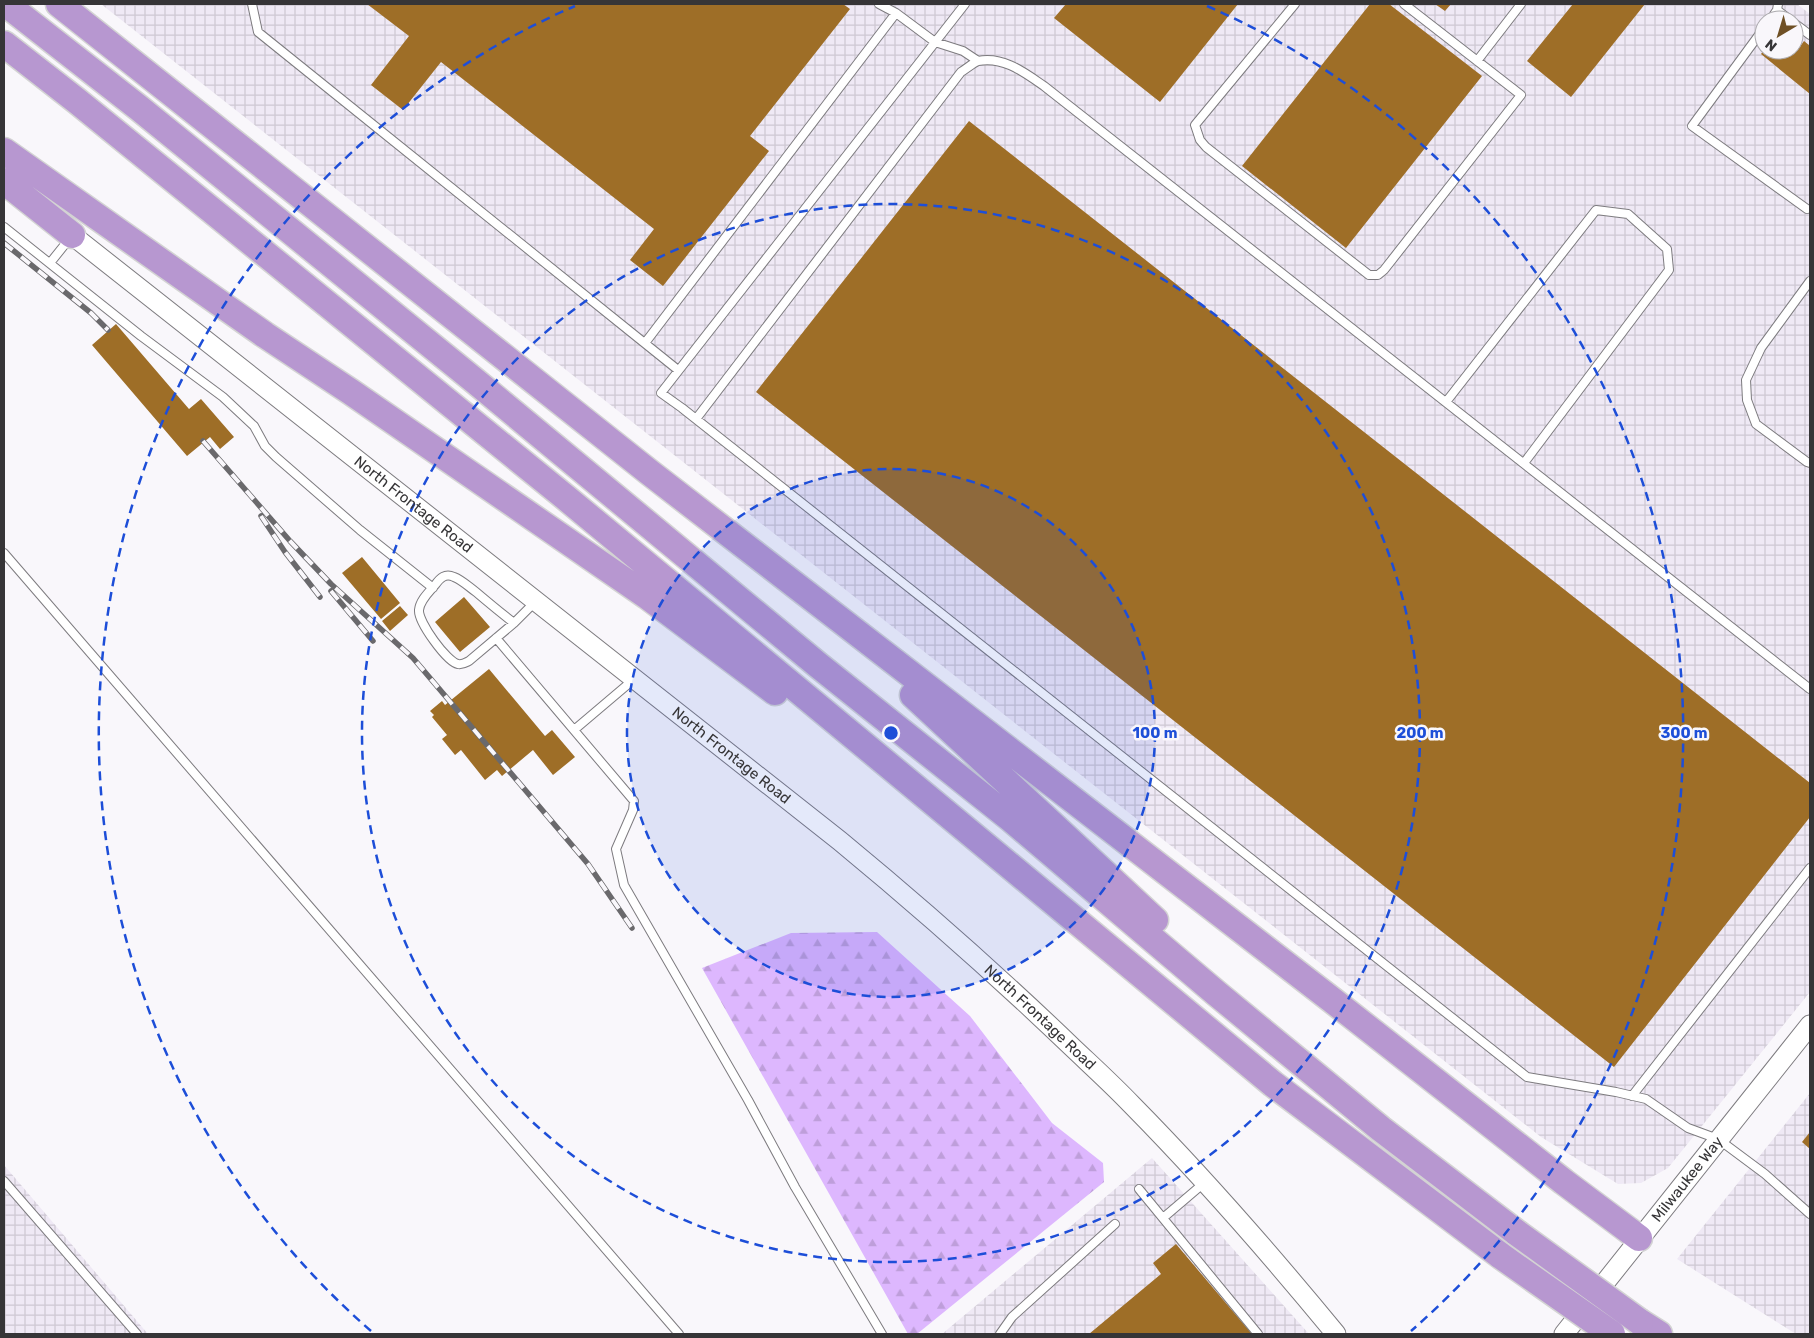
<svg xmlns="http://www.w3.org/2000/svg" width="1814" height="1338" font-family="Rubik,sans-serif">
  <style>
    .industrial { fill: url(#industrial-grid); fill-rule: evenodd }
    .forest { fill: url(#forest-firs) }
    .building { fill: #9e6e27 }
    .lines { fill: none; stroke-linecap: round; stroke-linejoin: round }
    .service-casing { stroke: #7d7b7f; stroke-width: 10 }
    .tertiary-casing { stroke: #7d7b7f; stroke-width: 21 }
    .trunk-casing { stroke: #d3d3d3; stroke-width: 29 }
    .service { stroke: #fff; stroke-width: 8 }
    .tertiary { stroke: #fff; stroke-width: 19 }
    .trunk { stroke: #b797d0; stroke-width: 26 }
    .rail-casing { stroke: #6a696c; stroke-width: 5.5 }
    .rail { stroke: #f9f7fb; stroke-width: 4; stroke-dasharray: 11; stroke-linecap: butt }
    .trunk-bridge-casing { stroke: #d3d3d3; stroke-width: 29; stroke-linecap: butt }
    .trunk-bridge { stroke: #b797d0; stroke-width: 26 }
    .ring { fill: none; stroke: #1d4ed8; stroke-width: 2.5; stroke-dasharray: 9 6 }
    .labels { text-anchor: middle; stroke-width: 5; stroke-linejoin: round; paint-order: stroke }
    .street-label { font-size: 15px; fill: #363537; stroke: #f9f7fb }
    .centre { fill: #1d4ed8; stroke: #f9f7fb; stroke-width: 2.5 }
    .ring-label { font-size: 15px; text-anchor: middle; font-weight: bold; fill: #1d4ed8; stroke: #f9f7fb; stroke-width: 5; stroke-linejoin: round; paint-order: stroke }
  </style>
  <defs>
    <pattern id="industrial-grid" width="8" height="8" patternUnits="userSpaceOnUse" patternTransform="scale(1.25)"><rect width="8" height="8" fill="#efe9f5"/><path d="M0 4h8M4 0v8" fill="none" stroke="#cec8d3"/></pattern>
    <pattern id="forest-firs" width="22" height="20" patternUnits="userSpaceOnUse" patternTransform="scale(1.25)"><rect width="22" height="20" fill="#ddb7fe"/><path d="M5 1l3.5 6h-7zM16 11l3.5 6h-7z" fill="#be9eda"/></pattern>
  </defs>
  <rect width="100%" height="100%" fill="#f9f7fb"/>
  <path class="industrial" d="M101 4H1797L1810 14V992L1668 1168 1641 1183 1618 1184 1541 1137ZM1764 20H1794V50H1764Z
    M1810 1093V1334H1796L1677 1259Z
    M1152 1158 1309 1334H942Z
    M4 1165 148 1334H4Z"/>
  <path class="forest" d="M877 932 970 1016 1052 1123 1103 1163 1104 1182 917 1334H908L702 968 791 933Z"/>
  <path class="building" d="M367 4H843L850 9 750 136 769 151 663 286 630 260 654 229 441 62 403 110 371 85 409 36Z
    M1066 4H1238L1160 102 1054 18Z
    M1370 4H1389L1482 76 1346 248 1242 166Z
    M1435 4H1451L1445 11Z
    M1573 4H1645L1571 97 1527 61Z
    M1804 41 1810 46V94L1761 54 1764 50H1794V44L1799 48Z
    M969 121 1810 783V817L1614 1067 756 392Z
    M116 324 189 409 201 399 234 437 220 449 210 437 187 456 92 345Z
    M362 557 400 603 381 619 342 573Z
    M464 597 490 627 460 652 435 622Z
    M400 606 408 615 390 631 382 621Z
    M489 669 545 736 552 730 575 757 553 775 533 750 502 776 497 770 485 780 461 750 455 755 442 739 447 735 432 717 434 715 430 711 442 701 445 705Z
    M1810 1132V1149L1802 1142Z
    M1176 1244 1252 1334H1089L1161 1274 1153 1263Z"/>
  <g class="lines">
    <defs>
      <path id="service" d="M252 4 258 32 678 370
        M879 4 896 13 935 42 963 51 978 61
        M965 4 661 393 682 408 1527 1077 1616 1092 1646 1099 1688 1128 1718 1139 1765 1174 1810 1214
        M1295 4 1195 125 1200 140 1206 147 1369 275H1378L1384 270 1521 95 1404 4
        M1778 4 1777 10 1790 20
        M1770 20 1777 10
        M1794 23 1810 35
        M1764 28 1692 126 1807 209
        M1477 61 1521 4
        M4 227 141 336 223 397 254 426 265 446 276 457 360 530 433 588
        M50 263 70 238
        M1810 281 1761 348 1746 380 1747 400 1756 424 1807 462 1810 463
        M645 343 896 13
        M1446 402 1596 210 1628 214 1667 249 1669 270 1524 463
        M696 419 961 72C966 69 973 63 978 61 1004 56 1025 73 1044 86L1810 689
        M4 553 679 1334
        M514 623C501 613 489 603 476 592 469 587 462 580 454 577 445 573 440 578 435 585 429 592 420 600 419 610 418 622 447 662 458 664 462 665 465 663 469 661L514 623 535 602
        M496 638 634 801 633 810 616 849 624 885 748 1100 795 1187 882 1334
        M574 730 633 680
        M1632 1096 1810 868
        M4 1181 137 1334
        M1139 1189 1258 1334
        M1163 1218 1204 1183
        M1000 1334 1012 1317 1115 1224"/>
      <g id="tertiary">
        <path id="s1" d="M72 235 840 841C920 907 997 975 1072 1047 1092 1066 1113 1085 1132 1105 1204 1178 1271 1255 1336 1334"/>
        <path id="s2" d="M1564 1334 1810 1025"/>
      </g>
      <path id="trunk" d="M6 4 139 108 475 381 818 665 1011 819 1216 993 1381 1129 1517 1233
        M59 4 649 472 1332 1000 1564 1182 1639 1238
        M4 44 77 101 565 497 1273 1084 1501 1256
        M4 151 265 335 351 392 647 596 775 692
        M4 181 72 235
        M913 695 1155 920
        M1640 1322 1659 1334"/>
    </defs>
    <use href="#service" class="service-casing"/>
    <use href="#tertiary" class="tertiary-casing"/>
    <use href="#trunk" class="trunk-casing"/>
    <use href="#service" class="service"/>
    <use href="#tertiary" class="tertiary"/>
    <use href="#trunk" class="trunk"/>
    <defs>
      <path id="rail" d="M4 243 91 313 108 330
        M203 441 290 541 331 584 413 658 588 864 632 928
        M261 516 285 552 320 597
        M331 591 373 641"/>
    </defs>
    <use href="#rail" class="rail-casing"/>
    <use href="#rail" class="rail"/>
    <defs>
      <path id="trunk-bridge" d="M1517 1233 1640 1322
        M1501 1256 1612 1334"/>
    </defs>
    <use href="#trunk-bridge" class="trunk-bridge-casing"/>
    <use href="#trunk-bridge" class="trunk-bridge"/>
  </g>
  <circle cx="891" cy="733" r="264" fill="#1d4ed8" fill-opacity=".12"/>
  <g class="ring">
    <circle cx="891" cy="733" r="264"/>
    <circle cx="891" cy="733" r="529"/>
    <path d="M371 1331A793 793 0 0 1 575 6M1207 6A793 793 0 0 1 1411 1331"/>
  </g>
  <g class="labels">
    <g class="street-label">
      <text dy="5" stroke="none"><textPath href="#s1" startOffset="435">North Frontage Road</textPath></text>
      <text dy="5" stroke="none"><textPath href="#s1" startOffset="840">North Frontage Road</textPath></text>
      <text dy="5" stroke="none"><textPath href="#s1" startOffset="1245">North Frontage Road</textPath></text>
      <text dy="5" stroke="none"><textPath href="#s2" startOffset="198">Milwaukee Way</textPath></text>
    </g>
  </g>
  <circle cx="891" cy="733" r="8" class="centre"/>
  <g class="ring-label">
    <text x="1155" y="738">100 m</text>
    <text x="1420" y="738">200 m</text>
    <text x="1684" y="738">300 m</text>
  </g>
  <rect width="1814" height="1338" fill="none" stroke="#363537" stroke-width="10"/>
  <g transform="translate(1779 35) rotate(218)"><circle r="24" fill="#f9f7fb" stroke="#aba9ad"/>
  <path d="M0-4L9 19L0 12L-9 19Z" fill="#6f5025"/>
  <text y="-8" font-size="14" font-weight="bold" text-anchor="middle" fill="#363537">N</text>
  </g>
</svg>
